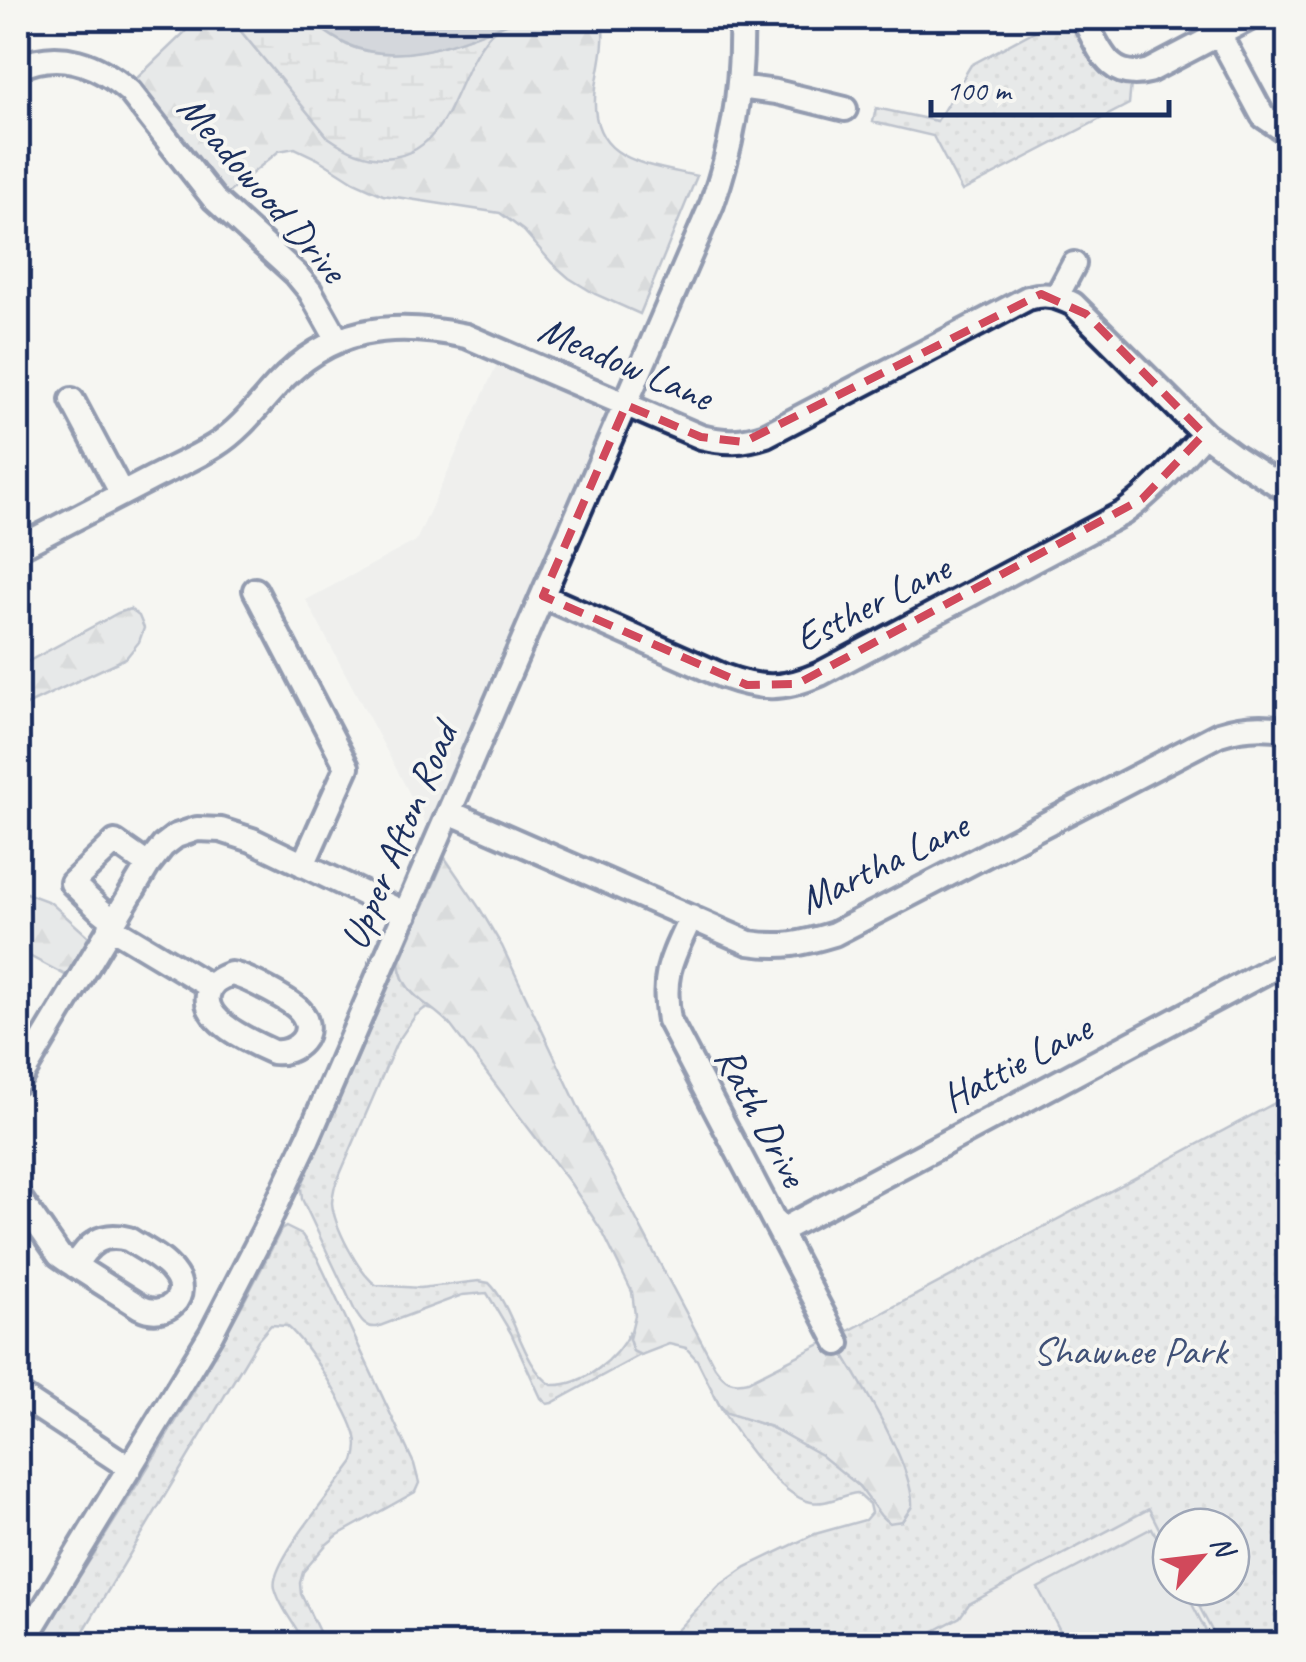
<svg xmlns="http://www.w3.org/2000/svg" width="1306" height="1662" font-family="Caveat,sans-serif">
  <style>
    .built { fill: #e6e7e7 }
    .grass { fill: url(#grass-dots); stroke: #78849e; stroke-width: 2.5 }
    .forest { fill: url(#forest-firs); stroke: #78849e; stroke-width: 2.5 }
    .wetland { fill: url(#wetland-marsh); stroke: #78849e; stroke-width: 2.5 }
    .pitch { fill: #d6d9dd; stroke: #78849e; stroke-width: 2.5 }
    .water { fill: #abb2c0; stroke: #717e99; stroke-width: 2.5 }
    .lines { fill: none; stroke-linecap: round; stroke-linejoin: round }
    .minor-casing { stroke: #1b2f5e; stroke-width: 30 }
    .minor { stroke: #f6f6f2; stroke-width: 22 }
    .marked { fill: none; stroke: #d1495b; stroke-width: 8; stroke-dasharray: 20 12; stroke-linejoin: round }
    .labels { text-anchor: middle; stroke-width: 8; stroke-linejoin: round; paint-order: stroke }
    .street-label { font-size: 40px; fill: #1b2f5e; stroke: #f6f6f2 }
    .park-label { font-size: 40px; fill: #405177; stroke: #f6f6f2 }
  </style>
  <defs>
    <pattern id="grass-dots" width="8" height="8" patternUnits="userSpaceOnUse" patternTransform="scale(2.5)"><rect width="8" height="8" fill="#d6d9dd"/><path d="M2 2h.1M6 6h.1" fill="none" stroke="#b7bbc0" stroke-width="1.8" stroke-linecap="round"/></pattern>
    <pattern id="forest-firs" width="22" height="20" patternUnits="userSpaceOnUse" patternTransform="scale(2.5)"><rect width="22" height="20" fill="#d6d9dd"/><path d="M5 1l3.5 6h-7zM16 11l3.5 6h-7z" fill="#b7bbc0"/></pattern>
    <pattern id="wetland-marsh" width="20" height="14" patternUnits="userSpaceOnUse" patternTransform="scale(2.5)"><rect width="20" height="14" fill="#d6d9dd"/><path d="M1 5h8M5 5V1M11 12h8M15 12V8" fill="none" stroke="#b7bbc0"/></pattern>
  </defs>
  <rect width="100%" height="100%" fill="#f6f6f2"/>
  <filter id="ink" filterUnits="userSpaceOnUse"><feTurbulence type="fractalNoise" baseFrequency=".01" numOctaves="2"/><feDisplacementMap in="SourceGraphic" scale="20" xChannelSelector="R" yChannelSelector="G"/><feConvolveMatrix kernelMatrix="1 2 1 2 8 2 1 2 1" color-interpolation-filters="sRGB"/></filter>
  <g filter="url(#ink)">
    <path class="built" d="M498 362 598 405 604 417 428 828 306 600 416 541Z
      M1154 1506 1171 1539V1587H1196L1226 1644H891Z"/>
    <path class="grass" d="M1059 18H1070C1086 48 1093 77 1131 84L1129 104 962 191 933 136 873 122 876 108 937 121 971 65Z
      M399 963C402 988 417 999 437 1011L425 1008 415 1016 396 1044 335 1186C334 1188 332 1201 332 1203 334 1226 358 1272 376 1285L420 1288 479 1281 489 1283C515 1308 522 1367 552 1385 584 1386 617 1359 630 1331L629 1339 633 1351 641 1355 644 1353 552 1403 547 1404 541 1398 511 1333 487 1293 462 1295 377 1327C365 1328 362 1322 356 1313L302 1199 301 1187Z
      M1288 1096V1644H1219L1189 1587H1231V1527H1171V1552L1149 1509 969 1604 960 1617 910 1644H664L719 1586 746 1567 815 1534 865 1520 871 1513 869 1504 857 1493C841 1495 827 1505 811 1502 778 1496 727 1424 714 1394 726 1418 750 1418 772 1428 802 1441 834 1460 856 1483 867 1494 875 1509 885 1520L902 1521 911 1508 826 1343Z
      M286 1227 302 1235 317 1257 414 1464 419 1483 415 1492 338 1535 326 1545 303 1572 300 1583 301 1594 325 1644H306C296 1627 280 1607 275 1588 268 1564 339 1484 354 1461 357 1453 358 1446 356 1437 349 1410 308 1344 287 1326L271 1325 258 1340 76 1644H37C122 1509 210 1374 281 1230Z"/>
    <path class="forest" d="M195 18H230L328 137 448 113C464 76 477 26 522 18 544 14 579 18 602 18 606 42 600 63 596 87 586 160 642 164 697 176L640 314 595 294 569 278 552 263 524 231 500 213 383 195 354 182 318 159 295 148 279 151 227 194 197 161 135 80 185 32Z
      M130 609 139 616 144 628 139 642 126 658 18 709V667L118 613Z
      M445 858 480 909 502 946 592 1136 715 1367C725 1381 731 1385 748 1381L825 1342 833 1357 842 1352C863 1387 914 1467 912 1506L902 1521 889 1523 881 1516 859 1486 821 1455 771 1427 727 1413 719 1404 697 1360 686 1348 669 1344 641 1355 633 1351 629 1339 635 1315 632 1292 602 1231 571 1184 451 1026C430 1002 404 999 399 963Z
      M18 890 50 902 92 940 69 977 18 950Z"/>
    <path class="wetland" d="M230 18C247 18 296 14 308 19 322 25 333 38 347 45 396 65 453 45 498 26 471 51 464 82 447 114 419 166 373 169 328 137Z"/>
    <path class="pitch" d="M1152 1528 1171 1564V1587H1183L1213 1644H1067L1038 1588Z"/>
    <path class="water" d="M306 18H523C468 37 405 70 346 44 331 37 319 27 306 18Z"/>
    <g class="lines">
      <defs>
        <path id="minor" d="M1083 18C1099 47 1108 82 1149 71L1250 18
          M1219 34 1263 116 1288 133
          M18 68C59 48 98 64 130 92L214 199 296 274 310 291 337 339
          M740 87 776 92 845 109
          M1057 296 1074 264
          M72 400 122 494
          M18 548C61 526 104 503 147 481 170 469 194 459 216 445 240 430 257 407 276 386 330 327 391 320 466 336L701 437C725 443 742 443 766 435L1028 298C1046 293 1057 296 1073 304L1204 434 1238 459 1288 491
          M255 590 347 767 303 865
          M543 596 723 676C761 690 783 690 820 674L1123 513C1154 491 1178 462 1204 434
          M449 812 749 943C783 948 801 944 834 934L1219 734C1243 726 1264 725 1288 730
          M691 917C672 958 661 974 669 1020L838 1343
          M114 921 99 909 72 883 115 842 148 865
          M111 927 211 987
          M231 974C245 976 293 1001 301 1012 318 1034 295 1055 273 1052 253 1043 203 1022 208 995 210 983 219 978 231 974Z
          M18 1082 148 865 163 846 176 836 197 829 221 830 252 840 406 914
          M18 1196 59 1255 69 1262 140 1307C166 1320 193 1296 173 1272 163 1258 142 1248 128 1239 101 1232 88 1244 75 1266
          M780 1231 1288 960
          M18 1394 130 1468
          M22 1644 211 1334 264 1231 308 1138 712 204C734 143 743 82 741 18"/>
      </defs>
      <use href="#minor" class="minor-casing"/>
      <use href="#minor" class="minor"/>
    </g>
  </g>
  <path d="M0 0H1306V1662H0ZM1041 294 1086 314 1204 434 1142 499 797 684 747 685 543 596 626 405 701 437 744 442Z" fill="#f6f6f2" fill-opacity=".55" fill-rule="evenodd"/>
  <path class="marked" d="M1041 294 1086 314 1204 434 1142 499 797 684 747 685 543 596 626 405 701 437 744 442Z"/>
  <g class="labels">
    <g class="street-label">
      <text transform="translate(263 188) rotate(49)" y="14">Meadowood Drive</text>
      <text transform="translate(626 362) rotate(23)" y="14">Meadow Lane</text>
      <text transform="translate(872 602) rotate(-27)" y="14">Esther Lane</text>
      <text transform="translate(398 836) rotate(-67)" y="14">Upper Afton Road</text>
      <text transform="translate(883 862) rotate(-26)" y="14">Martha Lane</text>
      <text transform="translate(1016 1062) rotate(-28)" y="14">Hattie Lane</text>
      <text transform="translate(762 1116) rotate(62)" y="14">Rath Drive</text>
    </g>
    <g class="park-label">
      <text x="1130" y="1364">Shawnee Park</text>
    </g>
  </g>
  <rect width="1306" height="1662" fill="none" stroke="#f6f6f2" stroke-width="60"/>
  <rect x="30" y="30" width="1246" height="1602" fill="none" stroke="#1b2f5e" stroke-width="4" filter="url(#ink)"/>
  <g transform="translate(1201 1557) rotate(62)"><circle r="48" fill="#f6f6f2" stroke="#9ea6b7" stroke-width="2.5"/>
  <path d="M0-8L18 38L0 25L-18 38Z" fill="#d1495b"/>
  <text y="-15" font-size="28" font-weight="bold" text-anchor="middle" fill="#1b2f5e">N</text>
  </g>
  <path d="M931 100v15h238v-15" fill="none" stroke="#1b2f5e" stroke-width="5"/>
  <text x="946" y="100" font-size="30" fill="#1b2f5e" stroke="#f6f6f2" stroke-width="8" paint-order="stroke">100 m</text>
</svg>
